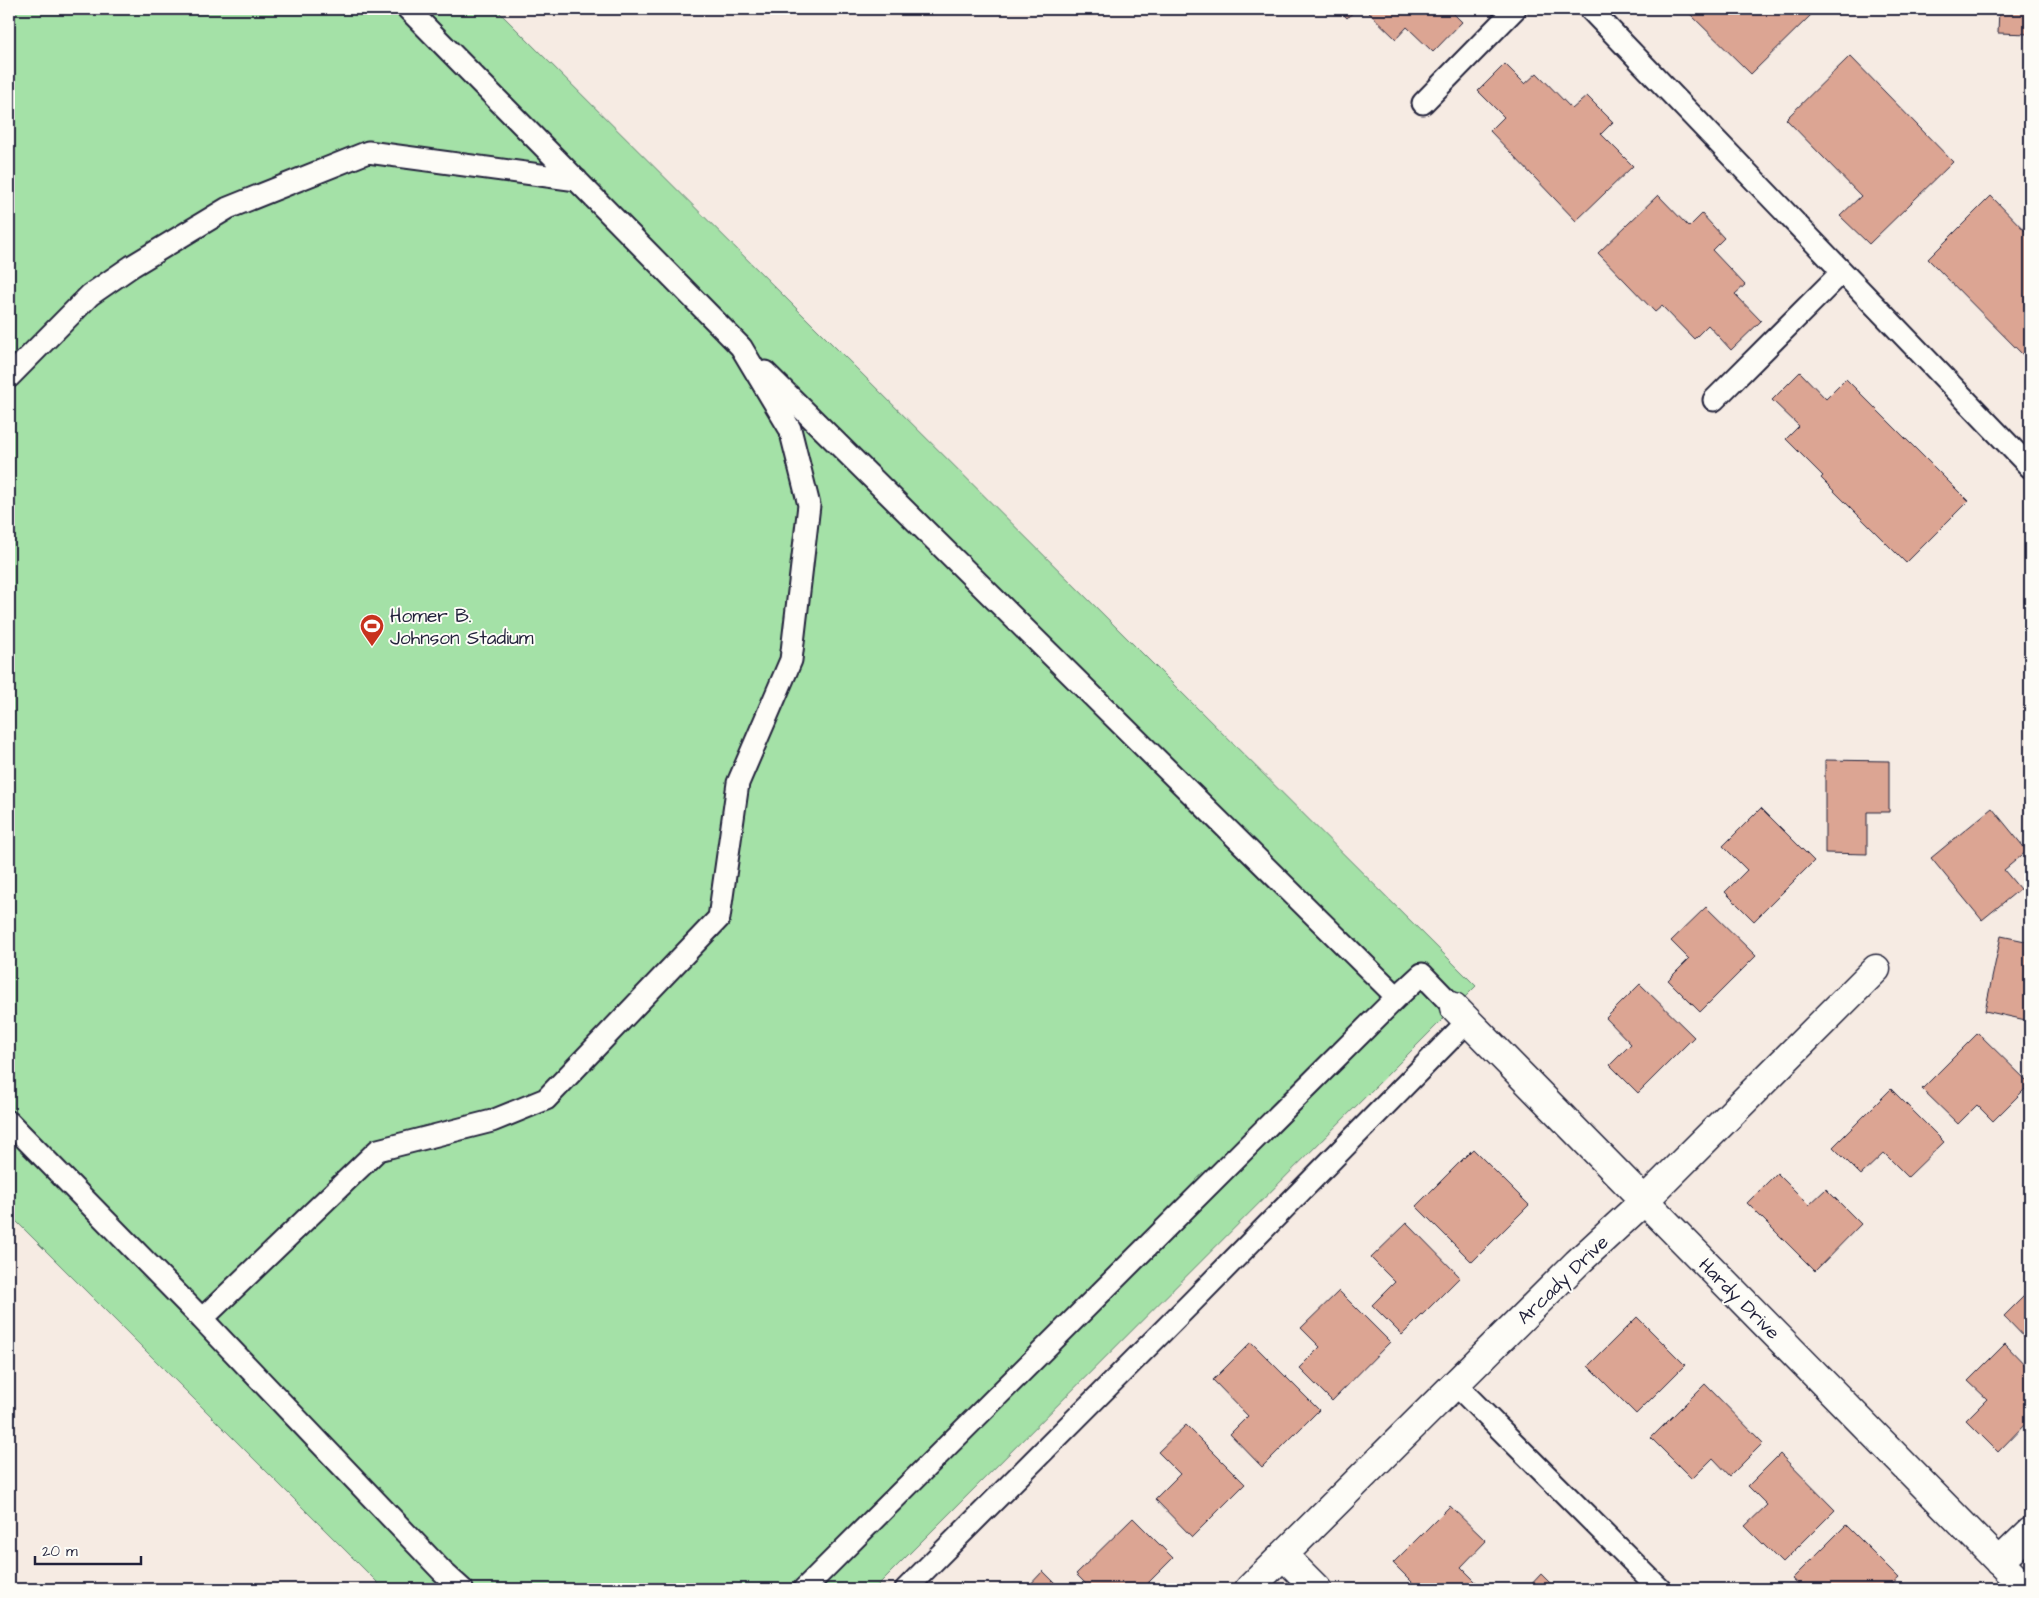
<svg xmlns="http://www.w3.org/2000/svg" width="2039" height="1598" font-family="'Architects Daughter',sans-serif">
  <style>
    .green { fill: #a4e1a7; stroke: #638271 }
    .building { fill: #dca593; stroke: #22223b }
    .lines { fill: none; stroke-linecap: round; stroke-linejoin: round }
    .lane-casing { stroke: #22223b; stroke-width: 25 }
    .street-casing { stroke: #22223b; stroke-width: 31 }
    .lane { stroke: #fdfcf7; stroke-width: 21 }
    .street { stroke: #fdfcf7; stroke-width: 28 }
    .labels { text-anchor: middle; stroke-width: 4; stroke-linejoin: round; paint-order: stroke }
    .poi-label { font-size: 19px; fill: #22223b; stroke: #fdfcf7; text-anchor: start }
    .street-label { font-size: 19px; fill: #22223b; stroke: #fdfcf7 }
  </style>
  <rect width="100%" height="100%" fill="#f6ebe3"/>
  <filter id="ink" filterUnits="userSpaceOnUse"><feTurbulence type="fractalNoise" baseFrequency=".02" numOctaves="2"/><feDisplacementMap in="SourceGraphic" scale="10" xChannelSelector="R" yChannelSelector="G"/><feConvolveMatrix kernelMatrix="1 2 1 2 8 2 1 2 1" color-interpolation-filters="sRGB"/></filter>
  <g filter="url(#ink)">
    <path class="green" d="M9 9H496L1476 986 874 1589H384L9 1214Z"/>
    <path class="building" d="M1338 9H1357L1347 18Z
      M1365 9H1449L1462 22 1433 52 1407 27 1396 39Z
      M1685 9H1809L1813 13 1751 74Z
      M1999 9H2030V34L1998 33Z
      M1850 56 1953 162 1869 244 1840 216 1861 196 1786 119Z
      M1505 64 1525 84 1537 73 1572 109 1587 96 1613 122 1601 134 1633 166 1576 221 1490 131 1504 117 1478 91Z
      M1658 195 1689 227 1702 214 1724 238 1712 250 1745 285 1735 294 1761 321 1731 350 1708 325 1694 339 1662 306 1655 312 1598 253Z
      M1991 196 2030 236V362L1928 259Z
      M1800 372 1826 399 1846 379 1968 501 1906 563 1821 478 1823 476 1786 439 1799 426 1772 400Z
      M1825 760 1889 761V812H1867V854L1825 853Z
      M1761 808 1814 861 1754 921 1725 892 1747 870 1723 846Z
      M1992 808 2027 851 2004 870 2020 889 1982 920 1931 858Z
      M1706 907 1756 956 1700 1012 1668 980 1689 959 1671 941Z
      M2001 936 2030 942V1021L1985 1011Z
      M1640 984 1694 1037 1638 1093 1610 1065 1631 1044 1606 1018Z
      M1978 1033 2030 1084 1993 1121 1977 1105 1958 1124 1922 1089Z
      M1891 1089 1944 1142 1908 1177 1884 1153 1861 1175 1833 1147Z
      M1473 1149 1529 1205 1472 1262 1416 1206Z
      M1777 1173 1809 1205 1826 1189 1861 1224 1815 1271 1747 1203Z
      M1407 1223 1460 1277 1402 1335 1372 1305 1395 1282 1371 1258Z
      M2030 1290V1343L2004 1316Z
      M1339 1291 1390 1342 1332 1401 1299 1368 1320 1347 1301 1328Z
      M1637 1317 1685 1365 1636 1414 1588 1366Z
      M1251 1342 1319 1410 1262 1467 1230 1434 1248 1416 1213 1380Z
      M2005 1344 2030 1370V1419L1998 1452 1966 1420 1987 1399 1968 1381Z
      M1705 1384 1763 1443 1730 1476 1713 1458 1692 1479 1651 1438Z
      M1186 1425 1245 1484 1192 1537 1155 1499 1180 1474 1158 1452Z
      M1780 1454 1835 1510 1782 1563 1745 1526 1767 1505 1748 1486Z
      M1450 1506 1486 1541 1461 1567 1480 1586 1478 1589H1419L1393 1563Z
      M1133 1518 1173 1558 1142 1589H1091L1076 1574Z
      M1846 1525 1899 1578 1887 1589H1803L1792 1579Z
      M1043 1571 1061 1589H1026Z
      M1541 1574 1556 1589H1527Z"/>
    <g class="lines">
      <defs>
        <path id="lane" d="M1590 9 2030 467
          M1423 103 1515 9
          M765 372 1397 997 804 1589
          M9 377 90 295 132 266 228 208 368 152 577 180
          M1714 400 1842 272
          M1397 997 1422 974 1454 1007
          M9 1122 202 1319 378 1150 492 1121 546 1099 719 918 738 783 791 660 809 505 790 429 741 347 408 9
          M202 1319 442 1571 462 1589
          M1455 1384 1660 1589
          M906 1589 1192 1302 1468 1021"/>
        <path id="street" d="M1454 1007 2026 1589
          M1284 1556 1317 1589
          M1999 1562 2030 1532
          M1249 1589 1577 1263 1644 1201 1876 969"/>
      </defs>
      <use href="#lane" class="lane-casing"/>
      <use href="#street" class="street-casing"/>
      <use href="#lane" class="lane"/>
      <use href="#street" class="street"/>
    </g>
  </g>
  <defs>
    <symbol id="stadium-pin" viewBox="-11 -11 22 30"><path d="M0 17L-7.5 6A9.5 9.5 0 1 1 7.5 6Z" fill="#c8321e" stroke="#fdfcf7"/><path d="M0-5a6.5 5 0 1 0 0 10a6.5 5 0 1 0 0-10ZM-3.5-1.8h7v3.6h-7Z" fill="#fff"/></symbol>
  </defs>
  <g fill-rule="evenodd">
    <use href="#stadium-pin" x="358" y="612" width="28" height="38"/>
  </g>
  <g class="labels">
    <g class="poi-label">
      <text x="390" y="622">Homer B.<tspan x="390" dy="22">Johnson Stadium</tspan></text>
    </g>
    <g class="street-label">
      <text transform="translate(1562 1279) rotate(-44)" y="7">Arcady Drive</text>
      <text transform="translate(1740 1298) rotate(45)" y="7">Hardy Drive</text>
    </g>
  </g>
  <rect width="2039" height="1598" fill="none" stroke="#fdfcf7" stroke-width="30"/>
  <rect x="15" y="15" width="2009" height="1568" fill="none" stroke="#22223b" stroke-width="2" filter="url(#ink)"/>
  <path d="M35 1556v8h106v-8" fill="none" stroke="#22223b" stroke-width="2.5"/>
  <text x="42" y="1556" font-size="15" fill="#22223b" stroke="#fdfcf7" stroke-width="4" paint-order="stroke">20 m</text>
</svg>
